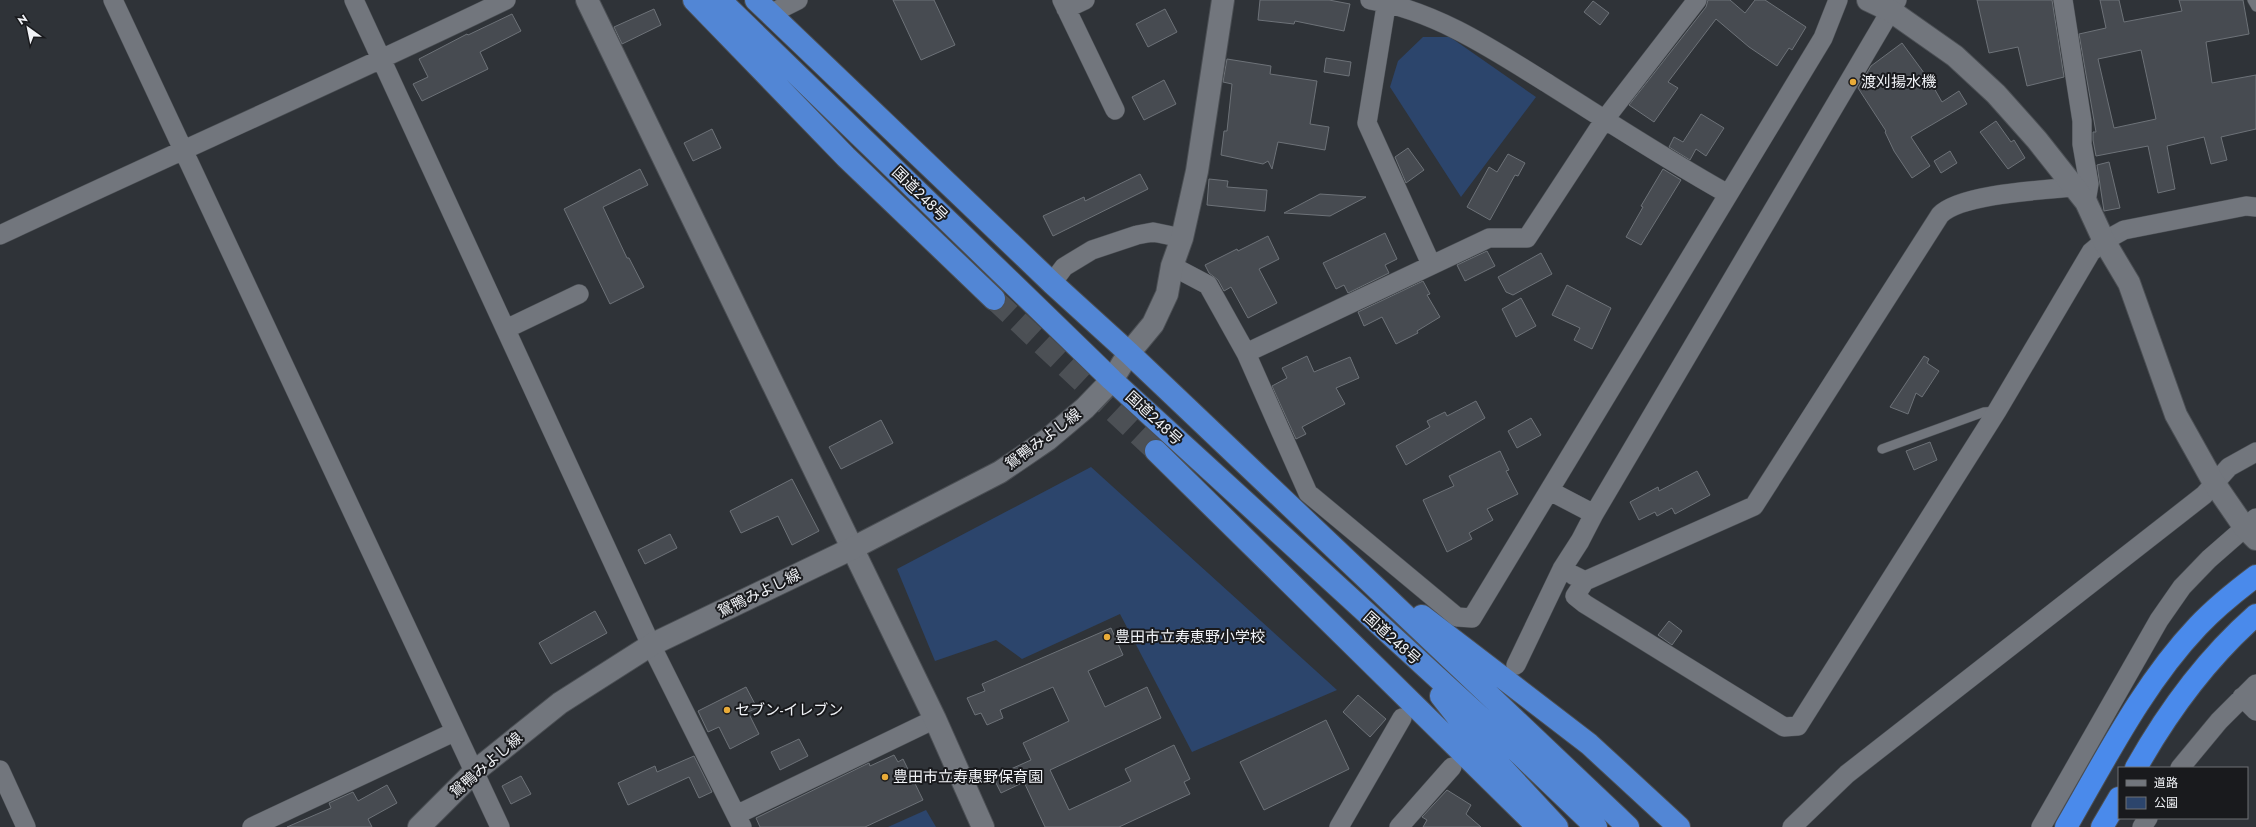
<svg xmlns="http://www.w3.org/2000/svg" width="2256" height="827" font-family="Jost,'Noto Sans JP',sans-serif">
  <style>
    .green { fill: #2c456c }
    .building { fill: #474b51; stroke: #6d7278; fill-rule: evenodd }
    .lines { fill: none; stroke-linecap: round; stroke-linejoin: round }
    .trunk-tunnel { stroke: #4c5055; stroke-width: 22; stroke-dasharray: 22 11; stroke-linecap: butt }
    .service-casing { stroke: #4b4f54; stroke-width: 10 }
    .minor-casing { stroke: #4b4f54; stroke-width: 20 }
    .tertiary-casing { stroke: #4b4f54; stroke-width: 24 }
    .secondary-casing { stroke: #4b4f54; stroke-width: 24 }
    .trunk-casing { stroke: #4b4f54; stroke-width: 24 }
    .motorway-casing { stroke: #4b4f54; stroke-width: 24 }
    .service { stroke: #72767d; stroke-width: 9 }
    .minor { stroke: #72767d; stroke-width: 19 }
    .tertiary { stroke: #72767d; stroke-width: 22 }
    .secondary { stroke: #72767d; stroke-width: 22 }
    .trunk { stroke: #5286d5; stroke-width: 22 }
    .motorway { stroke: #4a8aeb; stroke-width: 22 }
    .poi-dot { fill: #e9ab38; stroke: #191a1d; stroke-width: 1.5 }
    .labels { text-anchor: middle; stroke-width: 4; stroke-linejoin: round; paint-order: stroke }
    .poi-label { font-size: 15px; fill: #f1f3f7; stroke: #191a1d; text-anchor: start }
    .street-label { font-size: 15px; fill: #f1f3f7; stroke: #191a1d }
  </style>
  <rect width="100%" height="100%" fill="#2f3338"/>
  <path class="green" d="M1423 37H1450L1536 97 1461 197 1390 87 1398 61Z
    M1091 467 1337 690 1192 752 1120 614 1022 659 996 640 935 661 897 569Z
    M926 810 936 827H888Z"/>
  <path class="building" d="M893 0H934L955 45 921 60Z
    M1260 0H1329L1350 4 1344 31 1295 21 1294 24 1258 20Z
    M1708 0H1730L1745 13 1755 0H1765L1806 27 1792 50 1789 48 1777 66 1749 47 1716 19 1668 82 1678 88 1654 122 1629 105 1706 7Z
    M1977 0H2052L2064 77 2027 86 2018 47 1989 53Z
    M2100 0H2119L2124 22 2182 11 2179 0H2243L2249 34 2206 42 2212 83 2256 75V129L2221 137 2227 160 2211 164 2204 137 2167 146 2175 189 2158 193 2148 146 2096 156 2093 140V132H2096L2079 34 2106 28ZM2141 50 2156 119 2114 128 2098 59Z
    M1593 1 1609 13 1600 25 1584 12Z
    M654 9 661 25 622 44 614 27Z
    M1165 9 1177 32 1148 47 1136 24Z
    M512 14 521 31 480 52 488 69 422 101 413 84 428 77 419 59 467 34 468 35Z
    M1902 43 1930 81 1942 102 1959 91 1967 104 1911 137 1930 166 1912 178 1894 151 1885 132 1886 131 1858 88 1871 66Z
    M1326 58 1351 62 1349 76 1324 72Z
    M1227 59 1271 66 1270 74 1317 81 1310 124 1329 127 1325 150 1278 142 1272 169 1268 161 1263 164 1221 155 1224 131H1227L1232 84 1223 82Z
    M1164 80 1176 104 1144 120 1132 97Z
    M1701 114 1724 128 1706 156 1696 149 1690 160 1669 147 1674 137 1683 142Z
    M1996 121 2011 142 2014 140 2025 158 2008 169 1980 132Z
    M712 129 721 148 693 161 684 143Z
    M1408 148 1424 170 1406 183 1395 157Z
    M1950 151 1957 163 1941 173 1934 161Z
    M1508 154 1525 163 1518 176 1515 175 1490 220 1467 207 1489 167 1497 172Z
    M2109 162 2120 208 2104 211 2097 165Z
    M640 169 648 185 603 207 627 258H629L644 287 610 304 564 209Z
    M1663 169 1681 180 1641 245 1626 237 1643 207 1641 206Z
    M1140 174 1148 189 1053 236 1043 216 1084 197 1085 201Z
    M1209 179 1228 181 1227 187 1267 190 1265 211 1207 205Z
    M1320 194 1366 197 1330 216 1284 213Z
    M1385 233 1397 259 1385 265 1389 273 1348 293 1344 285 1336 289 1323 263Z
    M1268 236 1279 259 1259 269 1277 303 1248 318 1231 287 1224 291 1218 280 1209 273 1205 265 1237 249 1238 251Z
    M1487 251 1495 266 1465 281 1457 265Z
    M1541 253 1552 274 1513 295 1506 292 1498 277Z
    M1423 281 1430 294 1427 295 1440 317 1417 331 1418 333 1396 344 1382 317 1364 326 1358 312Z
    M1567 285 1611 308 1592 349 1574 340 1580 328 1552 315Z
    M1521 298 1536 326 1516 337 1502 309Z
    M1307 356 1314 372 1350 357 1359 378 1336 388 1345 404 1302 427 1306 434 1296 439 1272 386 1287 378 1282 368Z
    M1924 356 1929 359 1927 363 1939 371 1922 397 1916 393 1908 414 1890 407Z
    M1476 401 1485 418 1406 465 1396 446 1430 427 1427 421 1445 412 1447 416Z
    M1531 418 1541 435 1517 448 1508 431Z
    M881 420 893 443 841 469 829 447Z
    M1930 442 1937 460 1914 470 1906 451Z
    M1500 451 1509 470 1506 471 1518 494 1487 509 1493 520 1469 533 1472 539 1447 552 1423 500 1454 486 1449 476Z
    M1697 471 1710 495 1675 514 1672 508 1657 516 1655 512 1639 520 1630 502 1658 487 1659 491Z
    M792 479 819 531 792 545 778 516 741 533 730 511Z
    M670 534 677 548 645 564 638 550Z
    M595 611 607 633 551 664 539 643Z
    M1669 621 1682 631 1672 645 1658 635Z
    M1111 628 1123 655 1088 671 1105 707 1147 687 1161 718 1050 770 1069 810 1131 781 1125 769 1174 745 1190 779 1184 782 1190 794 1119 827H1045L1024 782 1001 793 993 777 1031 760 1023 743 1069 721 1053 687 1000 710 1003 718 987 725 981 713 975 715 967 698 985 691 982 684Z
    M746 687 757 708 748 712 759 734 730 749 719 727 708 732 698 711Z
    M1358 695 1386 719 1370 737 1343 712Z
    M1326 720 1349 769 1264 810 1240 762Z
    M799 739 808 756 780 770 771 752Z
    M894 755 898 762 903 759 923 800 865 827H760L756 818 869 763 870 766Z
    M694 756 712 792 699 798 689 777 628 805 618 783 655 766 657 772Z
    M521 776 531 794 511 804 502 786Z
    M387 785 397 803 368 819 372 827H287L331 808 329 803 353 792 358 801Z
    M1447 790 1471 805 1466 814 1481 827H1423L1427 820 1422 817Z"/>
  <g class="lines">
    <path class="trunk-tunnel" d="M994 299 1156 451"/>
    <defs>
      <path id="service" d="M2252 0 2256 7
        M1882 449 1984 412 1997 411"/>
      <path id="minor" d="M113 0 500 827
        M354 0 651 645 742 827
        M1062 0 1115 110
        M1370 0C1436 11 1494 50 1550 85 1609 122 1667 160 1728 194
        M1387 0 1367 123 1431 264
        M2063 0 2082 121V144L2089 184 2086 202
        M1066 9 1085 0
        M770 14 798 0
        M0 235C168 156 338 81 506 0
        M1172 266 1208 285 1246 353 1489 238H1527L1605 119 1697 0
        M1052 283 1064 267 1092 250 1137 235 1153 232 1182 238
        M506 329 579 294
        M1246 353 1308 493 1457 617 1472 618 1823 38 1838 0
        M1550 491 1594 514
        M1573 575 1585 581 1754 506 1940 215C1960 194 2043 190 2074 187
        M1585 581 1575 596 1585 604 1784 727 1798 726 1997 411 2091 252 2104 241 2124 230 2246 206 2256 207
        M1516 665 1562 569 1580 541 1594 514 1897 0
        M2242 697 2256 711
        M2180 768 2219 721 2256 684
        M0 770 26 827
        M736 815 935 719
        M252 827 454 732
        M1339 827 1402 718
        M1399 827 1452 767
        M1792 827 1847 774 2204 495 2229 467 2256 452
        M2041 827 2159 620 2182 587 2209 559 2256 518
        M2142 827 2148 818"/>
      <path id="tertiary" d="M587 0 935 719 983 827
        M1868 0 1891 11 1955 56 1996 94 2037 140 2086 202 2104 241 2129 283 2176 415 2214 483 2245 528 2256 539
        M1112 380 1129 353 1153 324 1167 294 1172 266 1182 238 1197 171 1223 0"/>
      <path id="secondary" d="M419 827 474 772 560 703 651 645 853 548 1000 472 1047 440 1085 408 1112 380"/>
      <path id="trunk" d="M694 0 846 157 994 299
        M720 0 1112 380 1500 735 1596 827
        M756 0 1052 283 1129 353 1628 827
        M1156 451 1538 827
        M1422 616 1589 744 1679 827
        M1441 696 1470 733 1557 827"/>
      <path id="motorway" d="M2136 768C2168 711 2206 659 2256 615
        M2066 827C2106 758 2143 684 2198 626 2216 607 2236 591 2256 576
        M2102 827 2119 798"/>
    </defs>
    <use href="#service" class="service-casing"/>
    <use href="#minor" class="minor-casing"/>
    <use href="#tertiary" class="tertiary-casing"/>
    <use href="#secondary" class="secondary-casing"/>
    <use href="#trunk" class="trunk-casing"/>
    <use href="#motorway" class="motorway-casing"/>
    <use href="#service" class="service"/>
    <use href="#minor" class="minor"/>
    <use href="#tertiary" class="tertiary"/>
    <use href="#secondary" class="secondary"/>
    <use href="#trunk" class="trunk"/>
    <use href="#motorway" class="motorway"/>
  </g>
  <g class="poi-dot">
    <circle cx="1853" cy="82" r="4"/>
    <circle cx="1107" cy="637" r="4"/>
    <circle cx="727" cy="710" r="4"/>
    <circle cx="885" cy="777" r="4"/>
  </g>
  <g class="labels">
    <g class="poi-label">
      <text x="1861" y="87">渡刈揚水機</text>
      <text x="1115" y="642">豊田市立寿恵野小学校</text>
      <text x="735" y="715">セブン-イレブン</text>
      <text x="893" y="782">豊田市立寿惠野保育園</text>
    </g>
    <g class="street-label">
      <text transform="translate(920 194) rotate(44)" y="5">国道248号</text>
      <text transform="translate(1154 418) rotate(43)" y="5">国道248号</text>
      <text transform="translate(1043 439) rotate(-37)" y="5">鴛鴨みよし線</text>
      <text transform="translate(759 593) rotate(-26)" y="5">鴛鴨みよし線</text>
      <text transform="translate(1392 638) rotate(42)" y="5">国道248号</text>
      <text transform="translate(486 765) rotate(-41)" y="5">鴛鴨みよし線</text>
    </g>
  </g>
  <rect x="2118" y="767" width="130" height="52" fill="#191a1d" stroke="#6f7174"/>
  <rect x="2126" y="780" width="20" height="6" fill="#72767d" stroke="#6f7174"/>
  <text x="2154" y="787" font-size="12" fill="#f1f3f7">道路</text>
  <rect x="2126" y="797" width="20" height="12" fill="#2c456c" stroke="#6f7174"/>
  <text x="2154" y="807" font-size="12" fill="#f1f3f7">公園</text>
  <g transform="translate(28 28) rotate(327)" stroke="#191a1d" stroke-width="3" paint-order="stroke">
  <path d="M0-3L7 15L0 10L-7 15Z" fill="#f1f3f7"/>
  <text y="-6" font-size="11" font-weight="bold" text-anchor="middle" fill="#f1f3f7">N</text>
  </g>
</svg>
